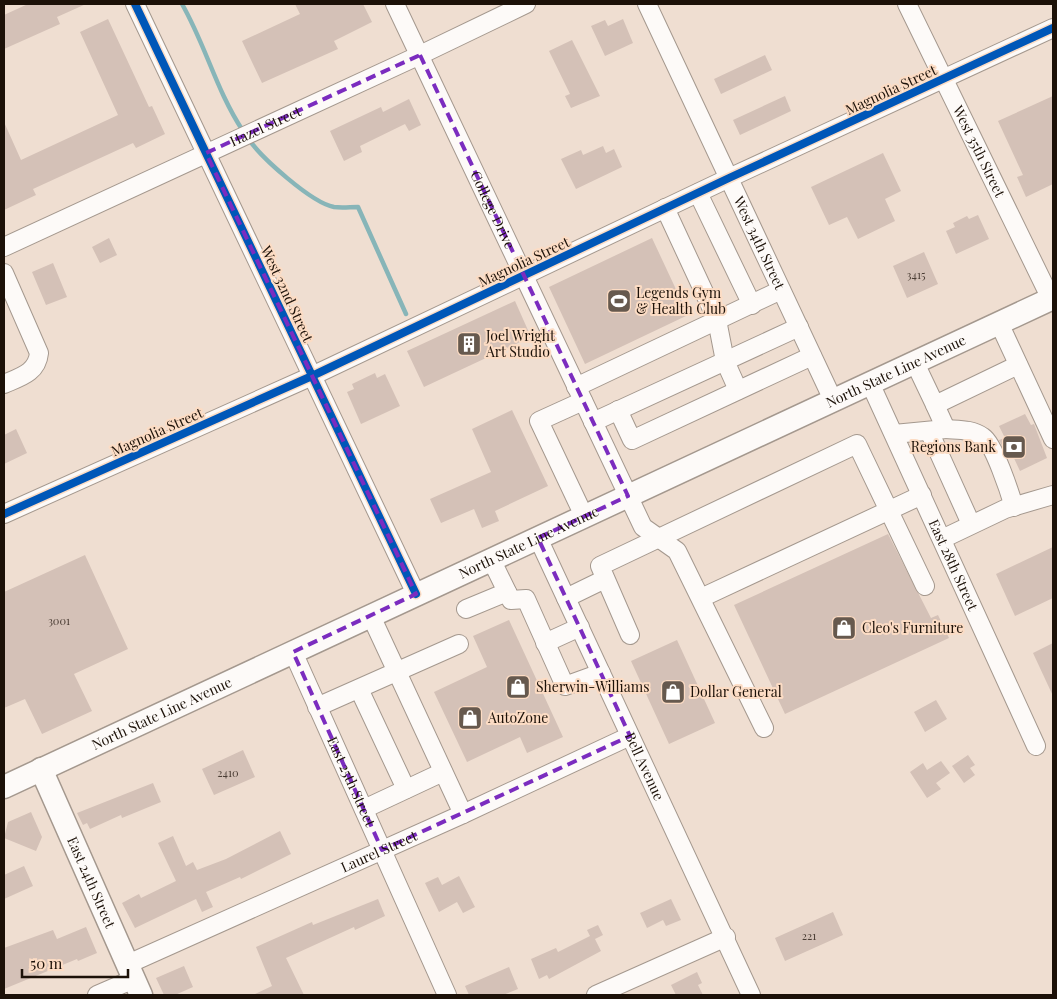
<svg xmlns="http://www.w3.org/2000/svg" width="1057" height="999" font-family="'Playfair Display',serif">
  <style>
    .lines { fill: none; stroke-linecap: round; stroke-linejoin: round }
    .stream { stroke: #87b5b8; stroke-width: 4.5 }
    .building { fill: #d4c1b7 }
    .minor-casing { stroke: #a4988e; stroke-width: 20 }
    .major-casing { stroke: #a4988e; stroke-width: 25 }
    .minor { stroke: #fdfaf8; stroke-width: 18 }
    .major { stroke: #fdfaf8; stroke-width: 22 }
    .cycleway-casing { stroke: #fcdcc4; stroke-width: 11 }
    .cycleway { stroke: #0057b8; stroke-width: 8 }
    .marked { fill: none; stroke: #7b2cbf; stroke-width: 4; stroke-dasharray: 10 6; stroke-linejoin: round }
    .labels { text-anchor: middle; stroke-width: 4; stroke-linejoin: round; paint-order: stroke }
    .number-label { font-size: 11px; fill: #4a3d34 }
    .street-label { font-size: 14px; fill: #1c1108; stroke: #fcdcc4 }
    .poi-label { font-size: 14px; fill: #1c1108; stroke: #fcdcc4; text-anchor: start }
  </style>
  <rect width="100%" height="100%" fill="#efded1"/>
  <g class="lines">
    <path class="stream" d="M182 4C206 46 216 90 243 131
      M248 138C260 157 312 203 334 207 342 208 350 207 358 207L406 314"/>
  </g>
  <path class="building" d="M28 4H86L57 17 60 24 4 49V15Z
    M295 4H363L372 22 334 41 338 49 262 83 242 41 300 14Z
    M108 19 149 107 152 106 165 134 136 148 133 143 33 189 36 195 4 210V122L21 160 118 115 80 32Z
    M623 19 633 43 605 56 591 26 605 20 608 26Z
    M572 40 600 96 571 108 565 96 570 94 549 51Z
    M765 55 772 70 721 94 714 79Z
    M785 96 791 111 740 135 733 120Z
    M1053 96V184L1026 197 1017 177 1023 175 998 121Z
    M409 99 421 125 409 131 405 124 360 146 362 152 344 161 330 131 381 107 383 112Z
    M603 146 606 153 614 149 622 167 576 189 561 159 581 150 583 155Z
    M883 153 901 191 885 199 895 221 858 239 847 217 829 225 811 187Z
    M978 215 989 239 956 254 946 231 955 227 953 223 967 216 969 219Z
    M109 238 117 255 100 263 92 247Z
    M652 238 688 315 585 364 549 287Z
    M924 252 938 284 907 298 893 266Z
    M53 263 67 297 46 305 32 272Z
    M515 301 531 337 424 387 407 351Z
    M375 373 377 378 385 374 400 406 361 424 347 392 354 389 352 384Z
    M512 410 548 486 495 511 499 521 482 528 474 509 441 523 430 499 491 472 472 429Z
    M1025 414 1031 425 1034 424 1047 458 1020 471 1012 454 1007 456 999 440 1005 438 999 426Z
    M16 429 27 453 4 464V435Z
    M888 534 931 618 938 615 949 638 785 714 734 605Z
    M1053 547V598L1015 616 996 574Z
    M85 555 128 649 74 674 92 711 42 734 25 699 4 708V592Z
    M509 620 563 737 527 753 520 737 467 762 434 692 487 667 473 636Z
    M677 640 715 723 669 744 631 661Z
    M1053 643V696L1033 653Z
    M936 700 947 719 925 732 914 712Z
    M243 750 255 777 214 795 202 769Z
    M968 755 975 765 970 768 975 775 964 783 952 766Z
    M941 761 950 773 936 783 941 789 927 798 910 772 923 763 927 770Z
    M153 783 161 802 122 818 121 815 90 829 87 823 83 825 77 813Z
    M31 812 42 837 36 851 4 838 8 822Z
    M280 831 291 854 241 879 240 877 206 892 213 907 202 912 196 899 135 928 122 903 139 894 141 898 176 881 158 843 173 836 186 866 193 862 197 870 226 859Z
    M24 866 33 886 4 899V875Z
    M459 876 475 907 463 913 457 902 439 912 425 883 438 877 442 885Z
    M378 899 385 916 355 930 354 927 286 958 304 995H253L272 986 256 947 312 922 313 925Z
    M671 899 681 920 666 926 663 920 647 928 640 913Z
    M833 912 843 935 785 961 775 938Z
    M598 925 603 935 595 939 601 951 549 979 547 975 539 979 531 959 556 948 558 952 590 936 587 930Z
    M86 927 97 953 78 961 77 959 4 989V948L53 930 57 939Z
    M184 966 193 987 175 995H164L156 978Z
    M509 967 518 989 503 995H469L465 986Z
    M697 972 702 983 698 985 703 995H676L671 985Z"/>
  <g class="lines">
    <defs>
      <g id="minor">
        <path d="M135 4 416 594"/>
        <path id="s1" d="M395 4 643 527 677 551 764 728"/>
        <path id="s2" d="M647 4 833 400"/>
        <path id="s3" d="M907 4 1051 299"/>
        <path d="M698 193 752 305"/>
        <path d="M665 208 717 320 725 361 738 390"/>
        <path id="s4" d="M4 247 420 55 526 4"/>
        <path d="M4 273 39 353C37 373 20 377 4 384"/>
        <path d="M999 323 1053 439"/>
        <path d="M915 363 935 405 1018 365"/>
        <path id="s5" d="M870 383 1036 746"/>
        <path d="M576 387 781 290"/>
        <path d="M583 401 539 421 584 516"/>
        <path d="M618 410 632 440 812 356"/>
        <path d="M593 422 799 327"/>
        <path d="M946 429C959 430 972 429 983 437 994 444 1010 493 1014 507"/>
        <path d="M929 431 971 524"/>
        <path d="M894 434 946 429 935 405"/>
        <path d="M4 514 312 376 729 178 1053 28"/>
        <path id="s6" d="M538 538 751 995"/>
        <path d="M942 539 1005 509 1053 495"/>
        <path d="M491 559 511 600 526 599 565 686 601 673"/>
        <path d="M566 598 605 579"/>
        <path d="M701 598 922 495"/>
        <path d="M466 609 507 592"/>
        <path d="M371 616 463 814"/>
        <path d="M630 635 600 566 857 444 925 586"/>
        <path d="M545 643 580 627"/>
        <path id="s7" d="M293 652 447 995"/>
        <path d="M359 689 406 789"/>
        <path d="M317 707 459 644"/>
        <path d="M364 809 443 772"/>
        <path id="s8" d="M128 964 463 814 630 736"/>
        <path d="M97 995 134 979"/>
        <path d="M596 995 726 937"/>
      </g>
      <g id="major">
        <path id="s9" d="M41 769 141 995"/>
        <path id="s10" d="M4 787 1053 298"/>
      </g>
    </defs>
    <use href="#minor" class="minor-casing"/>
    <use href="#major" class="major-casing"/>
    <use href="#minor" class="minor"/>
    <use href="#major" class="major"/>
    <defs>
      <path id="cycleway" d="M135 4 416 594
        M4 514 312 376 729 178 1053 28"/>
    </defs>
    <use href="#cycleway" class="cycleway-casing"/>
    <use href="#cycleway" class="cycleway"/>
  </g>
  <path class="marked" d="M420 55 628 496 538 538 630 736 382 850 293 652 416 594 206 153Z"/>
  <defs>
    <symbol id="stadium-square" viewBox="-11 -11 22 22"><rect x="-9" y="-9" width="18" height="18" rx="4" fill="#66594e" stroke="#fcdcc4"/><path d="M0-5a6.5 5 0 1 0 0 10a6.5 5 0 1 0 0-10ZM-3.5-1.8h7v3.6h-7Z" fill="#fff"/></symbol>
    <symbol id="building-square" viewBox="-11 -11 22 22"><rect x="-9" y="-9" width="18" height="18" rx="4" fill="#66594e" stroke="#fcdcc4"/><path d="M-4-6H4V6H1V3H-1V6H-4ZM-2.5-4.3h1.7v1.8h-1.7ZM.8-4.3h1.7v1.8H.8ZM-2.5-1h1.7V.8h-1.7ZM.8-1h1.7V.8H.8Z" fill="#fff"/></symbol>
    <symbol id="bank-square" viewBox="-11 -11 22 22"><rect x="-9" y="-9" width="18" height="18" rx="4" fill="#66594e" stroke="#fcdcc4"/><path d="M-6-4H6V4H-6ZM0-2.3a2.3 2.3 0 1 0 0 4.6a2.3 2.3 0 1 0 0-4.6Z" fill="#fff"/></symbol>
    <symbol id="shop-square" viewBox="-11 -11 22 22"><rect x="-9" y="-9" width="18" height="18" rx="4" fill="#66594e" stroke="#fcdcc4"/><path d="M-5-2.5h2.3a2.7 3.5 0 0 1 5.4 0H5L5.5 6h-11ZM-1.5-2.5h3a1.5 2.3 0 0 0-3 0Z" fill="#fff"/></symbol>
  </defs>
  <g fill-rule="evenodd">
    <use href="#stadium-square" x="605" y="287" width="28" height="28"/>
    <use href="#building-square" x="455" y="330" width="28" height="28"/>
    <use href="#bank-square" x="1000" y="433" width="28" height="28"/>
    <use href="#shop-square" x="830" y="614" width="28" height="28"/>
    <use href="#shop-square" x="504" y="673" width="28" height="28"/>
    <use href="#shop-square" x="659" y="678" width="28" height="28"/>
    <use href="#shop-square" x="456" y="704" width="28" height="28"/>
  </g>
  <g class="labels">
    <g class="number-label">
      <text x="916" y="279">3415</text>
      <text x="59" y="625">3001</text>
      <text x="228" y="777">2410</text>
      <text x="809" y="940">221</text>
    </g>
    <g class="street-label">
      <text transform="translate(891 90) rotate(-25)" y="5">Magnolia Street</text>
      <text dy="5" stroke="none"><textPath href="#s4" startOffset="288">Hazel Street</textPath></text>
      <text dy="5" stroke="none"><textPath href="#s3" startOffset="164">West 35th Street</textPath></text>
      <text dy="5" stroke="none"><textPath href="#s1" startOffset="228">College Drive</textPath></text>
      <text dy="5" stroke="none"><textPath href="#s2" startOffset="264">West 34th Street</textPath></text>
      <text transform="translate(524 262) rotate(-25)" y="5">Magnolia Street</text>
      <text transform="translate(287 294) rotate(65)" y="5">West 32nd Street</text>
      <text dy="5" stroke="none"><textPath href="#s10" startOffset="984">North State Line Avenue</textPath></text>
      <text transform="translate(157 432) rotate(-24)" y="5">Magnolia Street</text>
      <text dy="5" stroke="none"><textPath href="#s10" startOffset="579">North State Line Avenue</textPath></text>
      <text dy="5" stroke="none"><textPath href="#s5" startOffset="200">East 28th Street</textPath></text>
      <text dy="5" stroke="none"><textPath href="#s10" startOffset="174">North State Line Avenue</textPath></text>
      <text dy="5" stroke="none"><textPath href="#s6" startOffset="252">Bell Avenue</textPath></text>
      <text dy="5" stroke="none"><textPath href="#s7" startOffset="142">East 25th Street</textPath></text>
      <text dy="5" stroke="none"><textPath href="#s8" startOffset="275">Laurel Street</textPath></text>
      <text dy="5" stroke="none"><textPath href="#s9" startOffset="124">East 24th Street</textPath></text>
    </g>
    <g class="poi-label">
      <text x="636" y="298">Legends Gym<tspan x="636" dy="16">&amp; Health Club</tspan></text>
      <text x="486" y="341">Joel Wright<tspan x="486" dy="16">Art Studio</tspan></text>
      <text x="996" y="452" text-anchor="end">Regions Bank</text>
      <text x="862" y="633">Cleo's Furniture</text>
      <text x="536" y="692">Sherwin-Williams</text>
      <text x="690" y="697">Dollar General</text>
      <text x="488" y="723">AutoZone</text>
    </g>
  </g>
  <rect width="1057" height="999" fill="none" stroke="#1c1108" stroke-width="10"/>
  <path d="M22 969v8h106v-8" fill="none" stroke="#1c1108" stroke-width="2.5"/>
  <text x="30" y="969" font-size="15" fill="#1c1108" stroke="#fcdcc4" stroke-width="4" paint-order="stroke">50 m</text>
</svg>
